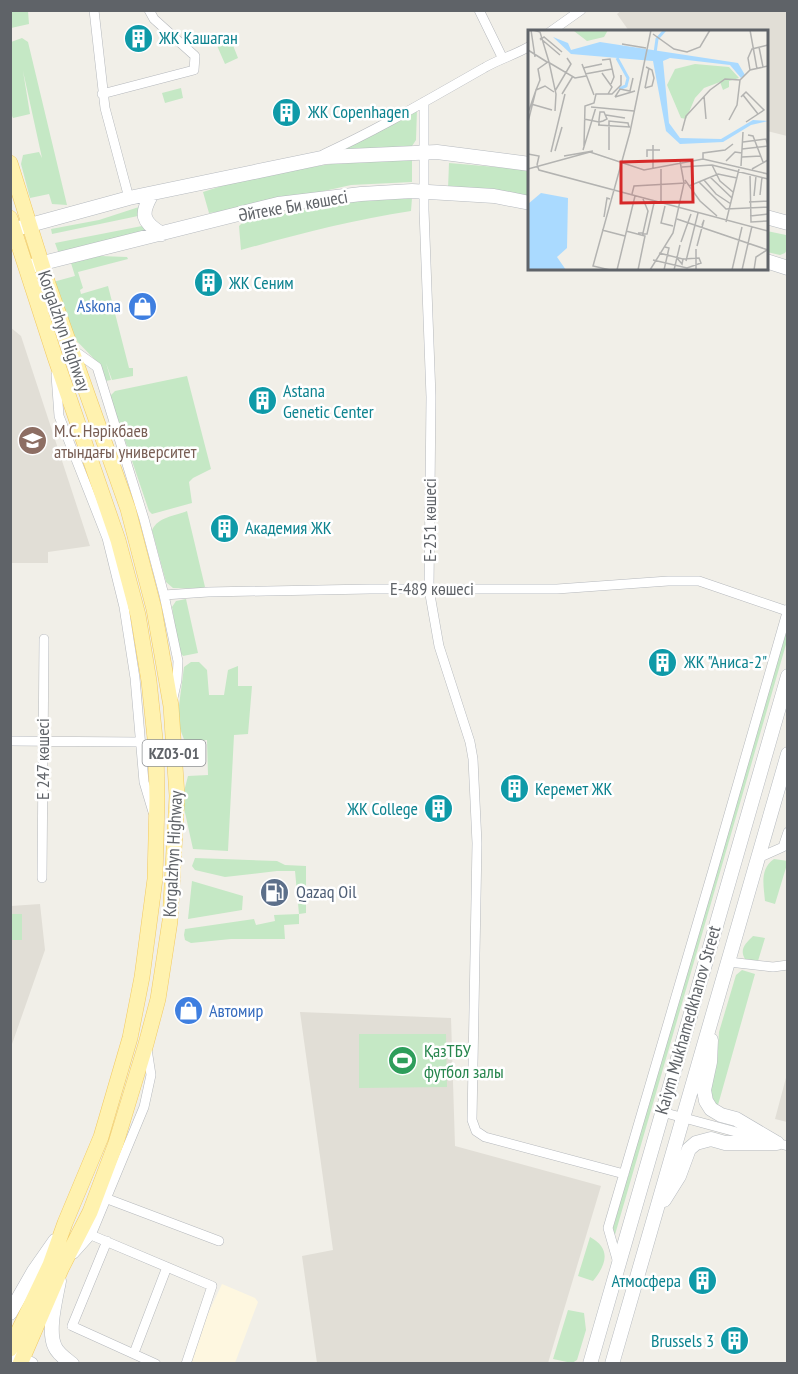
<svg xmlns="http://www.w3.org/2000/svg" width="798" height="1374" font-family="'PT Sans Narrow',sans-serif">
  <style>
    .commercial { fill: #fef7e0 }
    .education { fill: #e1ded6 }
    .green { fill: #c5e8c5 }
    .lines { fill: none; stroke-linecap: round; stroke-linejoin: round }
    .street-casing { stroke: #b5b8bc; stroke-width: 10 }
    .secondary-casing { stroke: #b6babf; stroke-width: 15 }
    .primary-casing { stroke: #f2c960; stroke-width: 16 }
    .street { stroke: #fff; stroke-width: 9 }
    .secondary { stroke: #fff; stroke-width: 14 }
    .primary { stroke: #fff2af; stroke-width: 15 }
    .labels { text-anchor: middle; stroke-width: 5; stroke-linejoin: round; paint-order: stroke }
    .shield { fill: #fff; stroke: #8f9295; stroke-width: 1.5 }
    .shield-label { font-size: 16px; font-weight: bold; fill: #5f6368 }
    .culture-label { font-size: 18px; fill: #0d838f; stroke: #fff; text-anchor: start }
    .street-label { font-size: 18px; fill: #5f6368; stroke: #fff }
    .shop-label { font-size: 18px; fill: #366cbe; stroke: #fff; text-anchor: end }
    .education-label { font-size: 18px; fill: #785e54; stroke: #fff; text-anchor: start }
    .service-label { font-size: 18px; fill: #4e5e75; stroke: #fff; text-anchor: start }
    .leisure-label { font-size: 18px; fill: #27864d; stroke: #fff; text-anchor: start }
    .inset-river { fill: none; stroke: #aadaff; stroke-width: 3 }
    .inset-road { fill: none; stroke: #b3b3b1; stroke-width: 1.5 }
    .view { fill: #d62828; fill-opacity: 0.15; stroke: #d62828; stroke-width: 3 }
    .inset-edge { fill: none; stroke: #5f6368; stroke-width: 3 }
  </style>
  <rect width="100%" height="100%" fill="#f1efe8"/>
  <path class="commercial" d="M222 1284 255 1298 258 1302 235 1363 184 1364Z"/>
  <path class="education" d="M622 10 787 11V136L767 131 766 32 629 31 617 14Z
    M10 327 21 336 90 546 48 552V563H11Z
    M40 904 45 950 11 1047V906Z
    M300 1012 451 1018 455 1146 601 1186 548 1363H317L302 1256 333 1250Z
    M787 1074V1122L775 1119Z"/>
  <path class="green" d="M11 10 28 11 29 24 11 28Z
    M229 35 238 58 225 64 215 41Z
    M22 38 28 42 67 205 52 204 49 194 30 198 21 164 23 155 39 152 42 158 23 71 30 114 13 118 11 114V42Z
    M181 88 183 98 165 103 162 93Z
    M417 109 416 140 412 146 341 150Z
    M412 160V182L351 185 248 208 209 213 203 192 250 177 331 164Z
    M449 163 529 170V197L448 189Z
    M412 198 411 211C353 220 298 234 241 250L239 226 244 221 347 202Z
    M142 206 138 216 52 234 51 229 99 220Z
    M142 226 147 232 59 254 55 243Z
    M767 231 786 235 788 248 785 253 780 255 767 252Z
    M100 256 127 257 128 259 78 272 83 288 80 290 81 294 108 286 129 368H133V376L112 380 106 363 111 380 105 381 98 363 72 336 53 282 75 276 71 263Z
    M187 376 211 469 193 478 189 482 192 503 152 514 149 511 110 396 115 391Z
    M187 511 205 587 202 589 173 588 166 582 152 530C158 517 175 516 187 511Z
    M186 599 198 653 183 656 179 651 172 607 176 601Z
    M787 623V641L614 1238 612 1231Z
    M191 662H199L207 670 209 695H224L228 670 238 666V686H252L248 734 234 735 228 851 193 849 182 799 188 776 208 775 207 740 185 742 177 721 184 667Z
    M195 858 277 861 285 865 306 866V913L299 914V924L284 925 285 939H231L191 943 185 940 184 935 185 929 254 919 256 925 275 921 274 915 299 914 295 871H277L225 877 195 870 192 866Z
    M774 859 788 861 775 904 765 901C764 887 759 869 774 859Z
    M192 881 243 896 242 910 188 919Z
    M10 914H22V940H11Z
    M753 936 765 938 758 961 745 959C739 949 746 943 753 936Z
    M742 970 755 974 718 1105 713 1104 710 1091 717 1064 719 1032 736 975Z
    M359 1034H446L447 1087 359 1088Z
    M590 1237C612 1249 606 1265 593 1281L578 1276Z
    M568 1310 584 1313 586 1330 577 1360 572 1363 553 1359Z"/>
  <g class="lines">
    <defs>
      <path id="street" d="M94 10 105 108 129 198
        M479 10 502 57
        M550 32 581 10
        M102 94 194 70 195 56 154 19 149 10
        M424 102V210L431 397 429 589 439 646 470 742 473 759 477 843 472 1120 476 1131 485 1137 624 1174
        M324 154C379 129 431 98 484 68 499 59 515 55 530 46
        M72 349 97 367 144 519 164 595 178 661 177 680 173 698
        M56 375 59 416 107 538 124 607 135 678 144 782 153 812
        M164 595 208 592 370 589H557L668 581H699L787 611
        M10 741 140 742
        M758 858 783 847 788 832
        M42 878 44 639
        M729 962 773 967 788 965
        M662 1112 788 1146
        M105 1198 219 1241
        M91 1235 212 1286 186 1364
        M107 1241 72 1326 156 1364
        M74 1254 91 1235 144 1107 151 1075 147 1049
        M618 1263 608 1228 713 870 788 609
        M134 1353 167 1267"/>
      <path id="secondary" d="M152 194C140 214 142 222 162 234
        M766 217 788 223
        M19 228 129 198 326 157 437 152 530 164
        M766 261 788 268
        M31 266 278 204 361 194 412 191 494 196 530 203
        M711 1040 710 1062 704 1090 706 1101 711 1109 721 1115 736 1119 775 1142
        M664 1200 679 1176 689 1149 696 1143 711 1139 725 1143H777
        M59 1281C56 1298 47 1331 55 1347 58 1354 66 1359 72 1364
        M10 1313 34 1271 55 1241
        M10 1356 31 1364
        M590 1364 788 676
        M612 1364 788 754"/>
      <path id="primary" d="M10 163 48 284 128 509 154 609 171 706 177 796 170 921 158 999 146 1044 116 1143 90 1212 61 1269 20 1364
        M10 218 55 357 118 540 138 615 149 681 156 748 157 799 155 879 142 977 130 1038 101 1137 65 1223 50 1265 10 1349"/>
    </defs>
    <use href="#street" class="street-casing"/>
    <use href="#secondary" class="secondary-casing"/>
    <use href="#primary" class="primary-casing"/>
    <use href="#street" class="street"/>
    <use href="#secondary" class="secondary"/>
    <use href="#primary" class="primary"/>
  </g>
  <defs>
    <symbol id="building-disc" viewBox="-11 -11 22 22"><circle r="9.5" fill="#0f9aa8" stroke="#fff"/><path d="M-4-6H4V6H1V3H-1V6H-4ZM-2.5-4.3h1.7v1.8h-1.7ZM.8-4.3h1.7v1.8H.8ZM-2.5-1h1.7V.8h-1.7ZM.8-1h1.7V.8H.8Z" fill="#fff"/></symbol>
    <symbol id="shop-disc" viewBox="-11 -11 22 22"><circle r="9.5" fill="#3f7fe0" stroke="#fff"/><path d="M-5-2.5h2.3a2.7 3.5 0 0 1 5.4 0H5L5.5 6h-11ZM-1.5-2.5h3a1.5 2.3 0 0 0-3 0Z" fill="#fff"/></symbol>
    <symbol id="university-disc" viewBox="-11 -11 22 22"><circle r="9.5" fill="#8d6e63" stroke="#fff"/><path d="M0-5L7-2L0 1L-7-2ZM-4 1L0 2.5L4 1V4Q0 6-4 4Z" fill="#fff"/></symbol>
    <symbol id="fuel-disc" viewBox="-11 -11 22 22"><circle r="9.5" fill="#5c6f8a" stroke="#fff"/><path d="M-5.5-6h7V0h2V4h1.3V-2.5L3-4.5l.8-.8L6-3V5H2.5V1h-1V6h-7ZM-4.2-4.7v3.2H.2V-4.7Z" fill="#fff"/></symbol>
    <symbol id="stadium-disc" viewBox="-11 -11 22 22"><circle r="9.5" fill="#2e9e5b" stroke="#fff"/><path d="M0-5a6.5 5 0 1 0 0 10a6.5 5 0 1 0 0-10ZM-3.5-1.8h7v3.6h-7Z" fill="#fff"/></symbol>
  </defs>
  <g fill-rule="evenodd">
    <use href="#building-disc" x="122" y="22" width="33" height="33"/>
    <use href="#building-disc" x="270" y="96" width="33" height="33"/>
    <use href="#building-disc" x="192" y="266" width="33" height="33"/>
    <use href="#shop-disc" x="126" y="290" width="33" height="33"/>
    <use href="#building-disc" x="246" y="384" width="33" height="33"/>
    <use href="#university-disc" x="16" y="424" width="33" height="33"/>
    <use href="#building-disc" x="208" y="512" width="33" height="33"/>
    <use href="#building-disc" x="646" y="646" width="33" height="33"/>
    <use href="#building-disc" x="498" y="772" width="33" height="33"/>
    <use href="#building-disc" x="422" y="792" width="33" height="33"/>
    <use href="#fuel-disc" x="258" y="876" width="33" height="33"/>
    <use href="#shop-disc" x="172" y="994" width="33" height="33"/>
    <use href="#stadium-disc" x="386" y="1044" width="33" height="33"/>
    <use href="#building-disc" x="686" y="1264" width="33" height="33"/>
    <use href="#building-disc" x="718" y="1324" width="33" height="33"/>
  </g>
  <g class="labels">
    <rect class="shield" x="142.5" y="740" width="63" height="26" rx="4.5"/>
    <g class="shield-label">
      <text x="174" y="759">KZ03-01</text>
    </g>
    <g class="culture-label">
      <text x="159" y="44">ЖК Кашаган</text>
      <text x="308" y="118">ЖК Copenhagen</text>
      <text x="229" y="289">ЖК Сеним</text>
      <text x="283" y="397">Astana<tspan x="283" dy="21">Genetic Center</tspan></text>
      <text x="245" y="534">Академия ЖК</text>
      <text x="684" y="668">ЖК "Аниса-2"</text>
      <text x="535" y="795">Керемет ЖК</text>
      <text x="418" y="815" text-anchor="end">ЖК College</text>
      <text x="681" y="1287" text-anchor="end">Атмосфера</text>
      <text x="714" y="1347" text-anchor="end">Brussels 3</text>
    </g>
    <g class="street-label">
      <text transform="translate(293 206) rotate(-10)" y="6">Әйтеке Би көшесі</text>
      <text transform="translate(64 331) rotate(71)" y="6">Korgalzhyn Highway</text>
      <text transform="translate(430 520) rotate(-90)" y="6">Е-251 көшесі</text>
      <text x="432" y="595">Е-489 көшесі</text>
      <text transform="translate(43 759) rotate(-90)" y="6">Е 247 көшесі</text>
      <text transform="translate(173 854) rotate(-87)" y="6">Korgalzhyn Highway</text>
      <text transform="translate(688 1020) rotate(-74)" y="6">Kaiym Mukhamedkhanov Street</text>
    </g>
    <g class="shop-label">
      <text x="121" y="312">Askona</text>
      <text x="209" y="1017" text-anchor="start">Автомир</text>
    </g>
    <g class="education-label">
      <text x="54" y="437">М.С. Нәрікбаев<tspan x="54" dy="21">атындағы университет</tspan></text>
    </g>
    <g class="service-label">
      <text x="296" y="898">Qazaq Oil</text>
    </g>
    <g class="leisure-label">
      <text x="424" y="1057">ҚазТБУ<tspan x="424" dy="21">футбол залы</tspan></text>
    </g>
  </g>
  <g transform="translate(528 30)">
    <rect width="240" height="240" fill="#f1efe8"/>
    <path d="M80 0 76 7 59 11 46 1ZM167 34 201 37 211 48 201 51V57L195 60 192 52 176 58 167 68 158 89 153 88 139 55 147 39Z" fill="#c5e8c5"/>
    <path d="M25 7 40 13 43 20 72 12 210 33 217 45 213 48 202 35 142 28 135 31 141 93 152 108 193 109 225 90 240 91 223 95 195 112 152 114 138 101 125 31 43 24ZM13 163 40 168 39 218 29 227 38 240H0V174Z" fill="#aadaff"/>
    <path class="inset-river" d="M127 23 129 9 137 0M89 28 100 48 98 56 91 59"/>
    <path class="inset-road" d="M3 0 7 27M5 0 12 2 21 32 28 64 27 81M222 0 229 39M125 4 146 19 159 22 172 17 182 0M12 8 32 25M12 10 16 7 34 22M94 14 118 18M231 17 235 37M0 20 19 32M74 30 82 29 86 47 83 54M54 34 66 65M55 38 74 34M222 40 220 28 224 19 240 15M74 43 84 57 80 64M57 44 84 39M212 50 222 40 240 36M117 58 124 56 126 48 124 40 118 37M117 58 121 38M8 60 12 50 10 39 20 32 47 48 58 46M8 60 17 56 26 62M27 61 43 34 39 28M34 64 45 46M215 65 218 62 236 80 218 92M176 66 178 89M87 67 92 59 102 61 105 48M87 67 107 61M213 67 215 65 230 84M3 74 24 80M63 77 106 81M0 83 8 60 0 92M78 85 97 88M56 89 71 92 75 91 79 89 76 82H72L71 90V95M201 90 209 75 212 50M70 95 102 97M154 101 158 86 182 60 197 49 212 50M220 105 225 106 235 132M215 112 238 109 240 116M125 115V138M56 116 57 76 66 73 68 64H84L93 55V45M214 119 240 116M55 120 68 77M81 120V91L100 93 101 97M27 121 34 97M23 122 37 64M0 124 11 126 9 135M36 126 65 121M119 127V120H132M214 127 233 126M175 129V123L197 120 205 114M198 131 207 122 214 123M9 135 11 140 240 201M184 135 192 151 205 162M213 136 215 102M154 137 184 135 240 149M0 139 62 122 116 140 175 129 240 144M224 139 240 130M222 144 223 192 240 191M182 147 204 168M240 148V182M157 150 172 171 189 186M176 150 188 164 203 174M171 152 198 179 240 177M161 156 190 144 209 148M104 164 106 156 158 153M232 165 234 147M226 166 228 146M133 172V139M221 172 240 171M137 176 133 193 145 196M222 186 240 184M76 187 79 168 82 169M149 189 240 220M198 192 211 139M74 200 97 206M98 201 117 206 110 240M110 203H115L120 181 115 169M114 204H119L126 173M153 212 163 184M169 216 176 190 174 195M168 219V240M131 223 155 229 154 234 149 228M125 230 159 238 173 233 171 228 155 229M158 231 170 183M82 240 65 236 102 102 123 0M89 240 107 166M122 240 145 203 156 153 152 131M136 240 141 218 137 217M146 240 152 215M204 240 214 197M214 240 224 196M226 240 228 227 239 220"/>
    <path class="view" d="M164 130 165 172 93 173V132Z"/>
    <rect width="240" height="240" class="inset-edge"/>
  </g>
  <rect width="798" height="1374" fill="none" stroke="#5f6368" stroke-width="24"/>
</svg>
